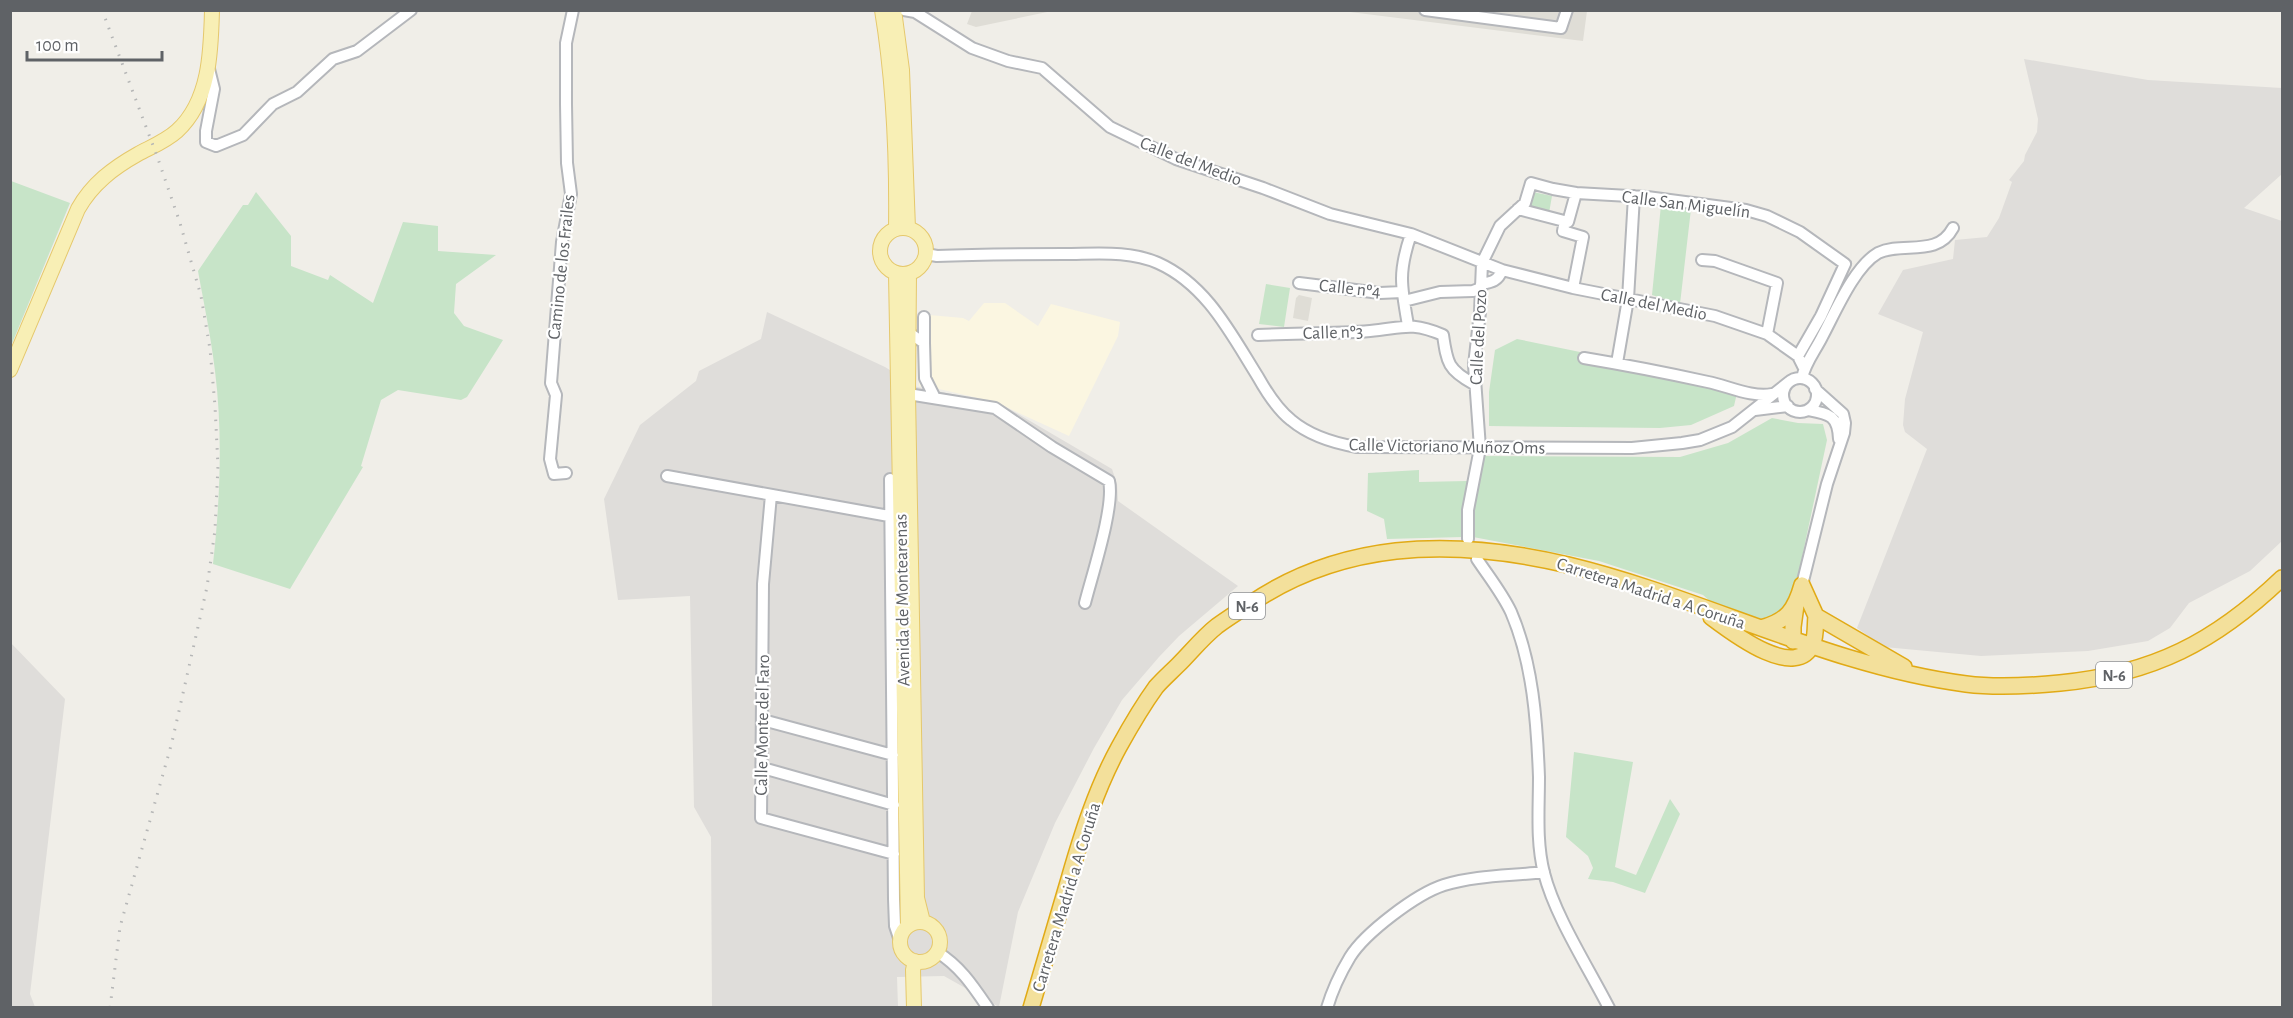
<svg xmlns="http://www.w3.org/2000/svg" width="2293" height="1018" font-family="'Alegreya Sans',sans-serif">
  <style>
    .commercial { fill: #fbf6e1 }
    .industrial { fill: #dfddda }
    .education { fill: #dfddd6 }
    .green { fill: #c7e4c8 }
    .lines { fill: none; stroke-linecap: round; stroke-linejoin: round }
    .minor-casing { stroke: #b5b7bb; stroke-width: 14 }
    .major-casing { stroke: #e5c86c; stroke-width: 16 }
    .highway-casing { stroke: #e1aa16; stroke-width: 18 }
    .minor { stroke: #fff; stroke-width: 10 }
    .major { stroke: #f8efb5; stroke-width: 14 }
    .highway { stroke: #f3e09b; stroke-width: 15 }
    .rail { stroke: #b5b6b6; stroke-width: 3; stroke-dasharray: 1.5 8; stroke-linecap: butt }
    .labels { text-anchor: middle; stroke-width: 4.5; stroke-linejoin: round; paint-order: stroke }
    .shield { fill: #fff; stroke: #8f9194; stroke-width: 1.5 }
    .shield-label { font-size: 16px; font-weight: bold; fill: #5f6266 }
    .street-label { font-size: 18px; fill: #5f6266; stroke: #fff }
  </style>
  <rect width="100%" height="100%" fill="#f0eee8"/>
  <path class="commercial" d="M984 303H1005L1038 326 1051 304 1120 322 1118 336 1069 436 995 402 939 389 919 386 918 314 963 318 969 321Z"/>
  <path class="industrial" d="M2024 59 2148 80 2282 88V174L2244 208 2282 221V541L2250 571 2189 603 2170 628 2148 641 2088 651 1981 656 1884 647 1857 628 1927 449 1905 432 1903 425 1905 399 1923 332 1878 314 1903 270 1953 259 1955 240 1987 237 1999 218 2012 182 2009 180 2024 161 2025 155 2037 132 2038 119Z
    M767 312 885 367 917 387 1001 404 1112 469 1117 484 1118 501 1238 586 1179 636 1159 657 1122 700 1094 748 1055 823 1018 912 999 1007 944 976 897 977 898 1007H712L711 837 694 807 690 596 618 600 604 499 640 425 696 381 699 371 761 339Z
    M10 642 65 699 30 994 35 1007H11Z"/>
  <path class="education" d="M972 11V10L1052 11 976 27 967 24Z
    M1342 11H1587L1583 41Z
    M1299 295 1312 298 1308 321 1293 318 1296 298Z"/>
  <path class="green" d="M11 181 70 203 11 346 10 181Z
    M256 192 291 236V266L328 280 330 275 373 303 403 222 438 226V251L496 255 456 284 454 313 464 326 503 340 467 397 461 400 398 390 381 400 361 466 363 467 290 589 213 564C220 501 223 435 215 371 211 337 204 304 198 271L243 205H248Z
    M1533 192 1552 196 1549 213 1530 209Z
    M1661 205 1691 209 1680 304 1652 295Z
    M1266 284 1290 288 1284 327 1259 324Z
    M1517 339 1580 352V362L1737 393 1734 406 1691 425 1660 428 1489 426V392L1495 350Z
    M1772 418 1798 423 1823 424 1827 440 1794 595 1771 621 1718 608 1703 595 1599 561 1473 537 1471 502 1480 456 1680 457 1728 443Z
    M1419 470V482L1467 481 1463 537 1387 539 1384 519 1367 511 1368 473Z
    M1574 752 1633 762 1615 867 1636 875 1670 799 1680 814 1645 893 1613 882 1588 879 1593 868 1588 856 1566 837Z"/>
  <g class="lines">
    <defs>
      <path id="minor" d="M904 10 915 12 972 48 1008 61 1042 68 1110 127 1176 159 1263 188 1330 214 1411 234 1502 270 1573 288 1715 316 1767 334 1798 356
        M1425 10 1561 28 1567 10
        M209 69 214 89 206 131V142L216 146 243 135 273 104 297 92 333 59 357 51 411 10
        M1576 193 1647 197 1746 210 1767 216 1800 232 1845 264 1821 316 1798 356 1804 368
        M1565 221 1563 231 1583 237 1573 288
        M926 254 937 256C979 254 1022 254 1064 254 1095 254 1129 250 1158 263 1207 285 1231 334 1258 377 1267 393 1277 409 1291 420 1310 436 1333 443 1357 447L1632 448 1682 443 1700 440 1732 427 1789 382
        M1702 260 1715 261 1777 283 1767 334
        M1299 283 1380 293 1402 292
        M1481 284C1492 282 1498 281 1502 270
        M1404 301 1440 292 1473 291 1481 288
        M924 317V343
        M1408 325C1401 286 1398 272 1411 234
        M908 332 924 343 925 378 935 398
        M1258 335C1295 333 1333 334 1370 331 1403 328 1410 321 1443 335 1447 363 1448 370 1474 384
        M1584 358C1626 365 1667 373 1708 382 1728 386 1752 398 1772 394
        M1617 363 1628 299 1634 196
        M1802 378C1805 363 1815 351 1822 337 1835 313 1854 267 1878 253 1903 241 1937 258 1953 228
        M1783 395a17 17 0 1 1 34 0a17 17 0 1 1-34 0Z
        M908 394 995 408 1052 447 1109 481C1115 506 1092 575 1085 603
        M1755 410 1788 406
        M1808 410C1829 414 1838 415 1839 439
        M566 473 554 474 550 459 556 395 551 383 562 242 571 194 567 163 566 104V43L573 10
        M667 476 889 516
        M890 479 894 899 895 926 900 941
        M771 495 763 584 761 818 894 854
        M1468 539V510L1480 448 1474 365 1480 312 1482 263 1500 226 1525 203 1531 183 1553 189 1576 193 1568 222 1518 209
        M1477 559C1489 577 1502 593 1511 612 1533 663 1537 723 1539 777 1539 809 1536 842 1544 873 1555 916 1588 967 1609 1008
        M1802 585 1827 484 1844 433 1845 423 1843 414 1815 389
        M763 720 893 755
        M763 768 894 805
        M937 952C960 966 973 986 988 1008
        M1327 1008C1332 991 1341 972 1350 957 1365 933 1416 894 1444 885 1476 875 1511 876 1544 872"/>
      <path id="major" d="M882 10C894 83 897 155 896 229
        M894 10 902 70 908 228
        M880 251a23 23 0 1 1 46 0a23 23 0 1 1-46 0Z
        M896 274 908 926
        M909 274 908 394 917 898 923 922
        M10 370 78 209C92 184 113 168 138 154 151 147 166 141 177 131 210 101 211 51 212 10
        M900 942a20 20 0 1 1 40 0a20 20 0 1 1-40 0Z
        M914 1008 913 970 915 961"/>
      <path id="highway" d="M1802 585 1816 616 1904 667
        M1711 617C1731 632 1797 683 1813 643 1816 635 1815 625 1816 616
        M1761 628C1787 621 1795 610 1802 585
        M1793 641V627L1796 605
        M1031 1008C1044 965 1056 922 1069 879 1082 834 1096 789 1119 747 1130 727 1143 705 1156 687 1163 679 1171 672 1178 665 1191 652 1203 637 1217 626 1228 618 1239 611 1250 604 1294 574 1343 557 1396 551 1597 530 1772 659 1966 684 1997 688 2029 686 2060 683 2153 674 2215 642 2282 578"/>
    </defs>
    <use href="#minor" class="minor-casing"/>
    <use href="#major" class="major-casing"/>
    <use href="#highway" class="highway-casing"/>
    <use href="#minor" class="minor"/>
    <use href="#major" class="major"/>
    <use href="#highway" class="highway"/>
    <path class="rail" d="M102 10 157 156 180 223 201 296 210 349 215 406 218 466 215 530 207 587 172 742 120 927 110 1008"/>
  </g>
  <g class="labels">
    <g class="shield">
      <rect x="1229" y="593" width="36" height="26" rx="4.5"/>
      <rect x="2096" y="662" width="36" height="26" rx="4.5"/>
    </g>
    <g class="shield-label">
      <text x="1247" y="612">N-6</text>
      <text x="2114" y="681">N-6</text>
    </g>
    <g class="street-label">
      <text transform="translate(1191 161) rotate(21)" y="6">Calle del Medio</text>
      <text transform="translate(1686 204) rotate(7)" y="6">Calle San Miguelín</text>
      <text transform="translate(561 267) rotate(-84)" y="6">Camino de los Frailes</text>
      <text transform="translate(1350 288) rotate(6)" y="6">Calle nº4</text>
      <text transform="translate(1654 304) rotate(11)" y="6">Calle del Medio</text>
      <text transform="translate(1333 332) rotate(-2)" y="6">Calle nº3</text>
      <text transform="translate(1478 337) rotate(-87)" y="6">Calle del Pozo</text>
      <text transform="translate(1447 446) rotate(1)" y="6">Calle Victoriano Muñoz Oms</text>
      <text transform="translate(1651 593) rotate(18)" y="6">Carretera Madrid a A Coruña</text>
      <text transform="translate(902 600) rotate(-91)" y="6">Avenida de Montearenas</text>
      <text transform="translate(762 725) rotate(-89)" y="6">Calle Monte del Faro</text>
      <text transform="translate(1066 897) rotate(-73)" y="6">Carretera Madrid a A Coruña</text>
    </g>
  </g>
  <rect width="2293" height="1018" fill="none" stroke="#5f6266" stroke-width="24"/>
  <path d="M27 51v9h135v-9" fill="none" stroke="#5f6266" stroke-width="3"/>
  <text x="36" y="51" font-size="18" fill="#5f6266" stroke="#ffffff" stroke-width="4.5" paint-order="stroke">100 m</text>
</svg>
